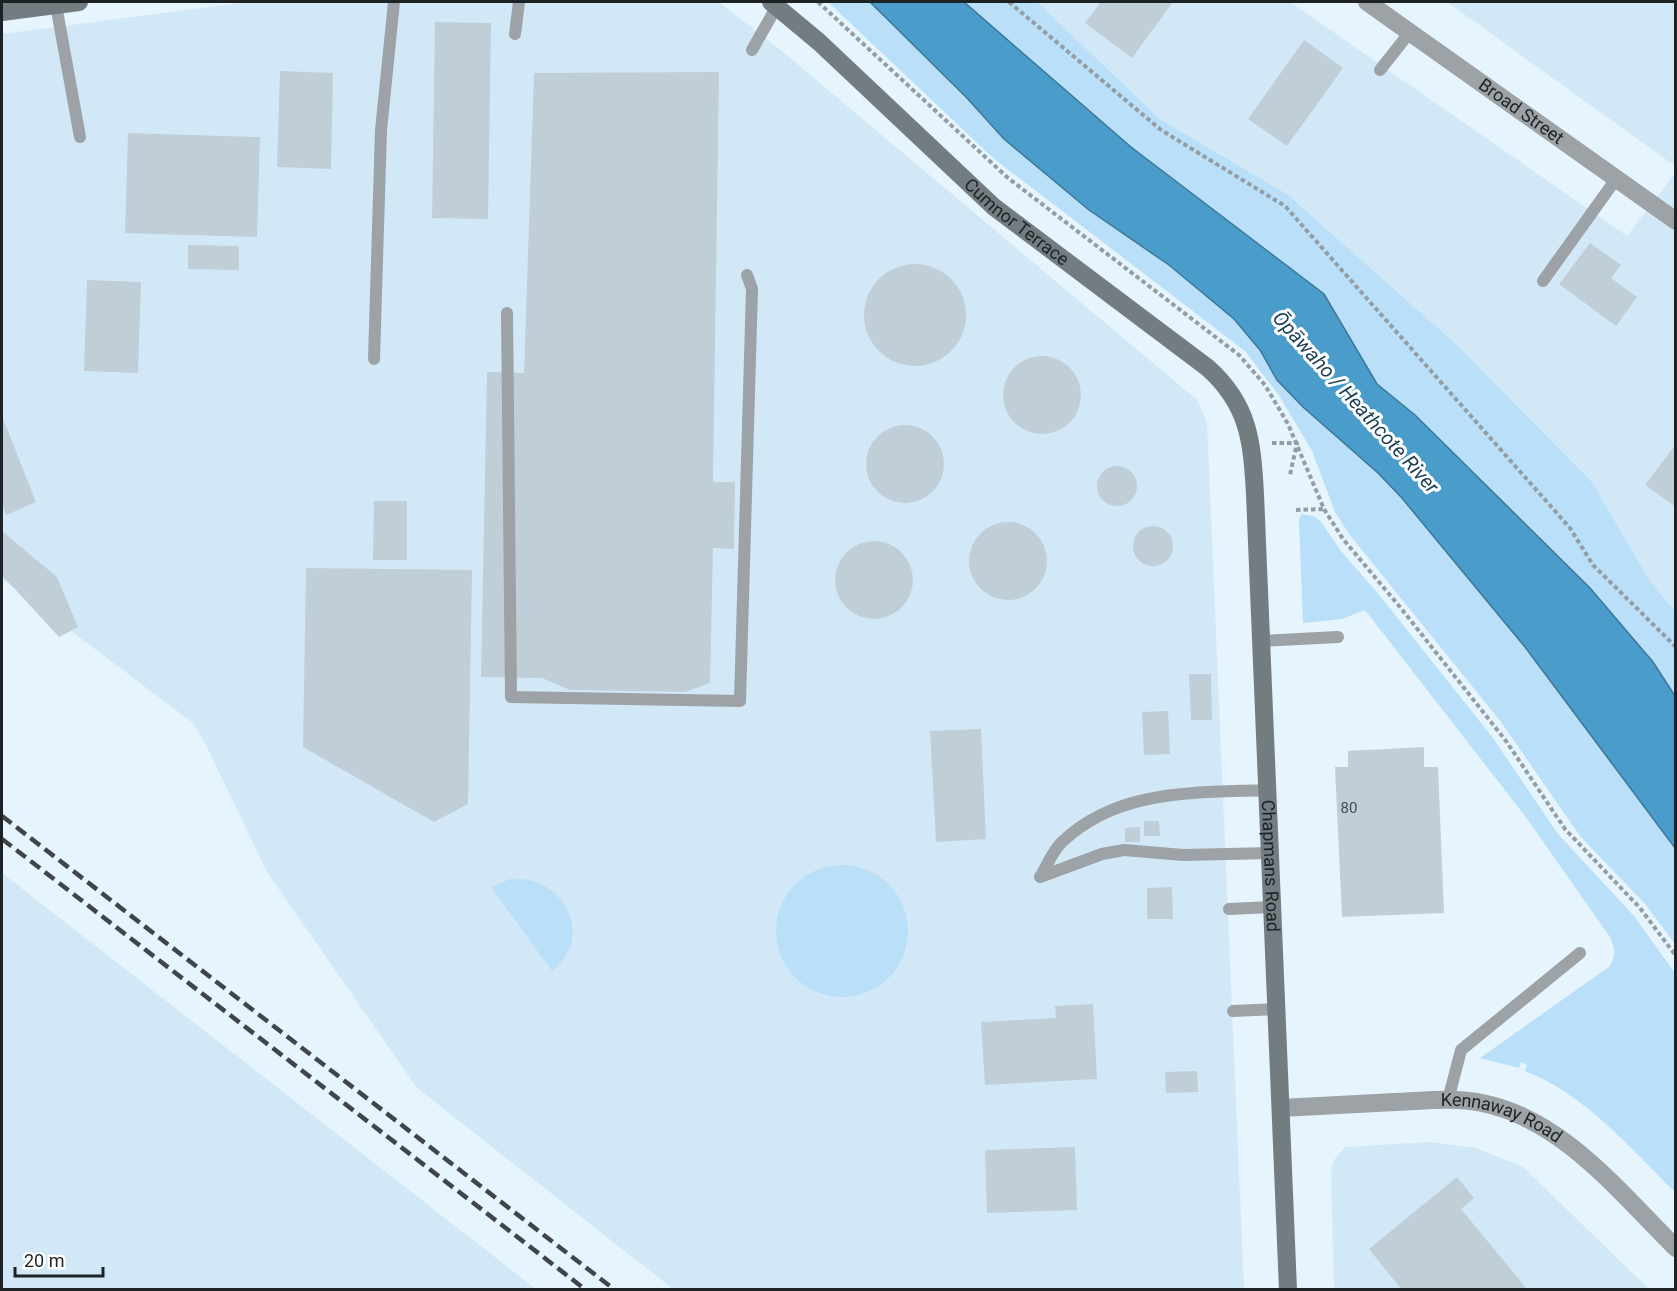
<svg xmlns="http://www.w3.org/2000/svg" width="1677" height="1291" font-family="Roboto,sans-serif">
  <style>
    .built { fill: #d3e8f6 }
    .green { fill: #b9e0f8 }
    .water { fill: #4a9cca; stroke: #3c7798; stroke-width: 1.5 }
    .building { fill: #c0ced7 }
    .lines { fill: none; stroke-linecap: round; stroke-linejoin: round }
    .path { stroke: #939ea4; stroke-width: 4; stroke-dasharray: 4.5 3; stroke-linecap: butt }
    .lane { stroke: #9ca2a6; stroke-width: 12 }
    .street { stroke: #9ca2a6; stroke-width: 18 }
    .secondary { stroke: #737c81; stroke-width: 18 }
    .rail { stroke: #3f4549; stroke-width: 4.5; stroke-dasharray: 12 6; stroke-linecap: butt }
    .labels { text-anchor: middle; stroke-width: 6; stroke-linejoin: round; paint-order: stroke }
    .number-label { font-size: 15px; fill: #464d52 }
    .street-label { font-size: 18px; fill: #1d2225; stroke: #fff }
    .water-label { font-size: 20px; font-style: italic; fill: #1e4156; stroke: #fff }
  </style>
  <rect width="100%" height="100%" fill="#e6f4fd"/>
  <path class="built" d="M247 2H715L721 4 777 47 1197 400 1207 422 1244 1289H673L417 1088 267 872 205 743 193 723 2 579V34Z
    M1037 2H1290L1627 236 1675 173V611L1650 581 1592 482 1456 344 1287 194 1160 119Z
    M1447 2H1675V166Z
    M2 873 536 1289H2Z
    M1429 1142 1476 1148 1523 1167 1649 1289H1334L1331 1168 1334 1160 1345 1147Z"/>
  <path class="green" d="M828 2H870L966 97 1004 139 1089 210 1169 265 1232 317 1260 350 1277 380 1303 407 1378 473 1401 497 1525 647 1675 848V944L1646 905 1580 836 1501 722 1349 534 1335 512 1312 451 1280 397 1245 351 993 158Z
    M964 2H1037L1160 119 1287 194 1456 344 1592 482 1650 581 1675 611V696L1653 662 1415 415 1377 384 1324 294 1131 147Z
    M1301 514 1314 516 1321 522 1341 551 1380 596 1493 738 1558 834 1634 916 1675 973V1192C1630 1148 1585 1094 1525 1071L1527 1065 1521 1062 1519 1068 1480 1058 1610 966C1616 955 1615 948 1610 937L1525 816 1365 610 1342 619 1303 623 1299 520Z
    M776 931a66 66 0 1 1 132 0a66 66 0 1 1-132 0Z
    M510 879C562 874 597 935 552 971L491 887Z"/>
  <path class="water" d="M870 2H964L1131 147 1324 294 1377 384 1415 415 1590 588 1653 662 1675 696V848L1525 647 1401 497 1378 473 1303 407 1277 380 1260 350 1234 319 1169 265 1089 210 1004 139 966 97Z"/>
  <path class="building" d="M1101 2H1173L1132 58 1085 23Z
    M435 22 491 23 488 219 432 218Z
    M1304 40 1343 68 1287 146 1248 119Z
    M280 71 333 73 331 169 277 167Z
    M719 72 713 482H735L734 549 713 548 710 683 685 692 570 690 542 678 481 677 487 372 524 373 534 73Z
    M128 133 260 137 257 237 125 233Z
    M1590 243 1621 265 1611 278 1637 297 1616 326 1559 284Z
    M188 245 239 246V270L188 269Z
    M864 315a51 51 0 1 1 102 0a51 51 0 1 1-102 0Z
    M87 280 141 282 138 373 84 371Z
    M1003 395a39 39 0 1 1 78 0a39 39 0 1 1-78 0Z
    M2 416 36 502 6 515 2 504Z
    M866 464a39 39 0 1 1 78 0a39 39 0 1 1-78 0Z
    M1676 444V507L1645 485Z
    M1097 486a20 20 0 1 1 40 0a20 20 0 1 1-40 0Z
    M374 501H407V560H373Z
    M969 561a39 39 0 1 1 78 0a39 39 0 1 1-78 0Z
    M1133 546a20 20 0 1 1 40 0a20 20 0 1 1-40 0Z
    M2 531 57 577 78 627 59 637 2 575Z
    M835 580a39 39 0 1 1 78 0a39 39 0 1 1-78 0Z
    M306 568 472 570 468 804 434 822 303 747Z
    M1189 674H1211L1212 720H1191Z
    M1168 711 1170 754 1144 755 1142 712Z
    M981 729 986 839 936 842 930 731Z
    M1424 747V767H1438L1444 913 1342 917 1335 767H1348V751Z
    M1144 821H1159L1160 836H1144Z
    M1140 827V842H1125V828Z
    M1172 887 1173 919H1147V888Z
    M1093 1004 1097 1079 985 1085 981 1022 1056 1018 1055 1006Z
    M1197 1071 1198 1092 1166 1093 1165 1072Z
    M1075 1147 1077 1210 987 1213 985 1150Z
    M1457 1177 1474 1198 1461 1209 1528 1290H1402L1369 1249Z"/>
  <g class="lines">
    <path class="path" d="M818 2 1008 178 1239 355 1265 385 1288 424 1324 509 1343 539 1400 607 1506 741 1565 829 1640 908 1676 956
      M1009 2 1161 130 1285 206 1570 528 1593 565 1676 647
      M1272 443H1297L1290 475
      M1296 510 1324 509"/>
    <path class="lane" d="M56 5 80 137
      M515 34 519 2
      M752 50 777 6
      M1380 70 1410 32
      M1543 281 1616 179
      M507 313 511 697 740 701 752 289 747 275
      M374 359 381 130 394 2
      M1261 641 1338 637
      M1268 790C1197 793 1118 788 1062 842 1053 850 1047 866 1040 877L1102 854 1124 850 1183 855 1271 853
      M1229 909 1274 907
      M1233 1011 1278 1009
      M1448 1100 1461 1050 1580 953"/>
    <g class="street">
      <path id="s1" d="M1367 2 1676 221"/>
      <path id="s2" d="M1281 1108C1319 1106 1357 1104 1395 1102 1424 1101 1453 1097 1482 1103 1563 1119 1620 1193 1676 1248"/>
    </g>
    <g class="secondary">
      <path id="s3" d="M771 2 819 42 994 207 1208 368C1249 405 1252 441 1255 494L1288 1290"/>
      <path d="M2 12 79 2"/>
    </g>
    <path class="rail" d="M2 816 615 1290
      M2 839 586 1290"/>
  </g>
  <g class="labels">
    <g class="number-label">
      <text x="1349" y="813">80</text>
    </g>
    <g class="street-label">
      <text dy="6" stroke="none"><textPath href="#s1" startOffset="189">Broad Street</textPath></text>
      <text dy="6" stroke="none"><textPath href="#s3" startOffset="330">Cumnor Terrace</textPath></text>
      <text dy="6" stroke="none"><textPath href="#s3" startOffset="1082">Chapmans Road</textPath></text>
      <text dy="6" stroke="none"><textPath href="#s2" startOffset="224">Kennaway Road</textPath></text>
    </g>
    <g class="water-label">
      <text transform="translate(1356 402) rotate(48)" y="7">Ōpāwaho / Heathcote River</text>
    </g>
  </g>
  <rect width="1677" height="1291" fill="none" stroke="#1d2225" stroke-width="6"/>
  <path d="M15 1267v9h88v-9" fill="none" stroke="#1d2225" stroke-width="3"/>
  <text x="24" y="1267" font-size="18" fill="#1d2225" stroke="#ffffff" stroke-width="4.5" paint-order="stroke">20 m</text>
</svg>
